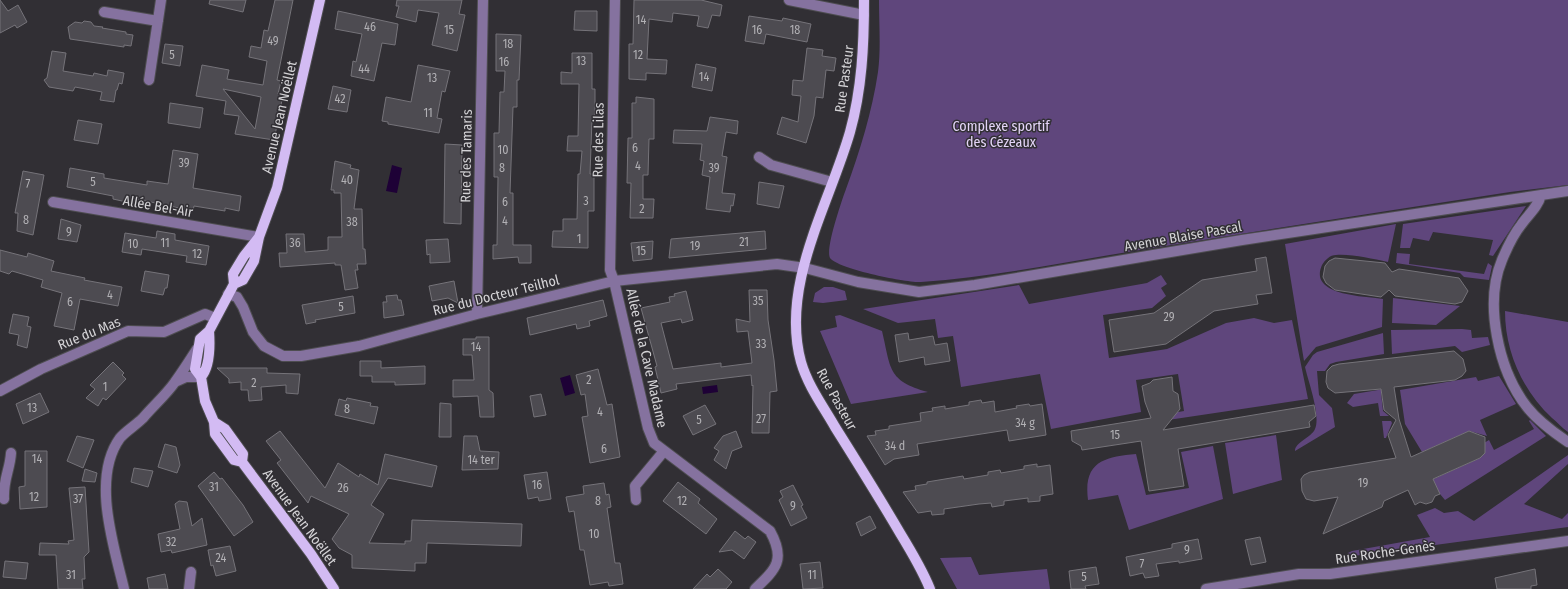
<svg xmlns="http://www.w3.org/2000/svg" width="1568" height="589" font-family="'Fira Sans Condensed',sans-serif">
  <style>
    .green { fill: #5f467c }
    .water { fill: #1e0136 }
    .building { fill: #4d4b51; stroke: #757379; fill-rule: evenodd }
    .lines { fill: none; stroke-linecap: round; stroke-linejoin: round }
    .minor-casing { stroke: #4e4d51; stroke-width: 12 }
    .major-casing { stroke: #4e4d51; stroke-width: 12 }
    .minor { stroke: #85729f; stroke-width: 10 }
    .major { stroke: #d3bbf3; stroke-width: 10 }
    .labels { text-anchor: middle; stroke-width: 3; stroke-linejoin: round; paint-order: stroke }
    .number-label { font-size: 12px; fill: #b2b1b5 }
    .street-label { font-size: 14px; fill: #d4d3d6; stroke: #312f34 }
    .park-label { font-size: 14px; fill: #e4d5f8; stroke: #312f34 }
  </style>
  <rect width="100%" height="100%" fill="#312f34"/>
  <path class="green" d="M879 0H1568V185L1510 192C1385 211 1259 231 1134 251 1064 262 994 277 921 282 907 283 838 269 830 258 825 249 842 200 846 189 860 151 872 112 878 72 881 49 879 24 879 0Z
    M1526 206 1493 256 1489 255 1493 240 1433 232 1429 241 1413 238 1410 248H1400L1403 224Z
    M1396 224 1388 262C1372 259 1353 254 1336 255 1330 255 1325 260 1322 265 1308 296 1365 296 1383 299L1382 327 1316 347 1304 361 1285 244Z
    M1397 253 1410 254 1409 264 1484 274 1488 263 1492 266 1489 280 1464 277 1460 273 1396 263Z
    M1161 275 1167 284 1161 288 1166 296 1152 308 1103 315 1109 358 1167 349 1226 323 1254 318 1274 323 1292 320 1308 399 1168 420 1167 414 1184 411 1178 374 1136 380 1141 412 1051 429 1040 374 961 387 953 336 938 338 935 319 898 323 863 309 1019 285 1029 304 1147 283Z
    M824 287H833L845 291 847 300 823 303 813 302 815 293Z
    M1393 298 1460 306 1436 325 1392 323Z
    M1505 311 1568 322V432C1562 428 1557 422 1552 418 1522 390 1505 351 1505 311Z
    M840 315 882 331C891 368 887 381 928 392L851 404 820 331 837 327 835 316Z
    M1462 329 1471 330 1472 338 1488 337 1490 345 1462 352 1455 346 1392 354 1391 330Z
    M1383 333 1384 354 1336 362 1330 364 1325 371H1317L1319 395 1332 408 1335 427 1295 451C1295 442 1311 438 1315 429 1321 415 1308 381 1305 367L1313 355 1317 352Z
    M1499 376 1516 404 1480 420 1487 436 1469 431 1422 452 1405 424 1400 390 1476 377 1478 381Z
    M1384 389 1381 393 1383 411 1389 416H1380L1378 403 1353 407 1347 403 1354 394Z
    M1530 420 1546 436 1445 500 1429 481 1480 458 1485 453 1484 443 1489 440 1494 450 1534 429 1529 421Z
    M1382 421H1391L1392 423 1386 438H1384Z
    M1276 435 1282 480 1233 494 1225 443Z
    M1213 446 1223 499 1129 530 1118 495 1088 500C1083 461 1105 457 1136 454L1146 495 1189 488 1181 452Z
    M1568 455V464L1524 504 1562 519 1568 513V527L1346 557 1348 553 1352 551 1430 537 1417 515 1435 508 1444 513 1458 511 1474 521Z
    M971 557 979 575 1047 569 1050 589H957L940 558Z"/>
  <path class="water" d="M392 165 402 168 397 193 386 191Z
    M570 375 575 393 565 396 560 378Z
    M717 385 718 392 703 394 702 387Z"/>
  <path class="building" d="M0 0 8 11 18 5 27 22 17 28 15 25 0 33Z
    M210 0H246L243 12 209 4Z
    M275 0H293L277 80 281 81 278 94 283 95 274 140 235 134 239 116 224 114 226 101 196 96 202 65 229 70 227 79 263 85 267 61 249 57 251 46 261 48 264 30 268 31ZM223 89 261 97 255 129Z
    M397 0H462L459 14 465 15 457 51 432 45 439 13 418 10 416 22 396 17 399 6H396Z
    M634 0H701L722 5 720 16 712 15 708 28 697 26 699 16 673 13 672 22 649 19 647 59 667 60 666 74 646 73V80L629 79V44H633Z
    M338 11 398 24 395 45 382 43 374 81 351 76 353 61 356 62 362 34 335 29Z
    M575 11H597V31L574 30Z
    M749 16 782 21 783 18 811 24 807 42 766 34 764 44 745 41Z
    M84 21 91 22 94 26 103 27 102 28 126 32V34L133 35 131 46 124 45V47L70 39 68 27 75 22 82 23Z
    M496 34 521 35 519 80H517V107H513L510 193H513V245H531V263H519L518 257 493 259V245H497L498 177H494V133H499L500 92H504L505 71H496Z
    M165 44 183 46 180 66 162 63Z
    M807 48 823 50 822 56 836 58 834 71 826 70 823 98 816 97 814 116 806 143 777 134 782 117 798 122 801 96 792 95 793 80 803 81Z
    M52 51 66 53 63 71 93 76 94 73 107 76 108 70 124 73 122 84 119 83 117 90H116L114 102 100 100 102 92 75 87 73 91 49 87 44 80 47 78Z
    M572 53H592V89H595V119H592L590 174H594V211H588V248L552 247 553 231H563V219H577L578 174H580L582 151H567L568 136H578L579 84H561V72L572 73Z
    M696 64 716 68 712 91 692 87Z
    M418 65 450 71 445 92 442 91 437 118 442 119 439 133 388 124V122L382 121 386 97 411 102Z
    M333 86 351 90 347 112 328 109Z
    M636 97 654 99V139H649L648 175H643V199H654L653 218H630L631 183H627L628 138H632V103H636Z
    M170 103 203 108 200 128 168 123Z
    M710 117 738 121 737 134 726 132 722 156 727 157 722 193 735 194 733 206 731 205 730 212 706 209 710 177 702 175 704 161 700 160 702 144 673 143 674 130 707 131Z
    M78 120 102 124 98 144 74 140Z
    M445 144 462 145 461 224 444 223Z
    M173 150 198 154 193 188 241 196 239 211 225 208V211L194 206 193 211 132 198 131 203 113 199V196L67 187 70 168 104 174V178L147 185V181L168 184Z
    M335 161 351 165 350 168 359 170 354 209H362L363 249H365L366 264H357L358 270H355L358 288 345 290 341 265H335V263L280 267 279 253H287L286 234H304L305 252 328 250V237H342L341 193H334V190H331Z
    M23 171 44 175 33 235 17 231 18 213H15Z
    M759 182 784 186 779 208 757 204Z
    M61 219 81 225 77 242 58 239Z
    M157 231 175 234V240L209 246 206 265 186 262 187 256 142 249 141 255 122 252 125 233 156 238Z
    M765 231 766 249 669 258 671 239Z
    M448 239 450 262 430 263V254L427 255 426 240Z
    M653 241 652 259 633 261 631 243Z
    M0 250 27 257 28 253 54 261 51 271 85 278 84 280 122 287 118 306 80 299 74 330 54 326 62 293 41 287 43 280 12 271 9 274 0 271Z
    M1266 257 1272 293 1256 295 1258 304 1214 311 1166 344 1114 352 1109 320 1154 313 1202 280 1257 271 1255 259Z
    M1335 258 1385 263 1392 272 1399 269 1459 278 1468 291 1462 302 1455 304 1395 296 1389 290 1381 297 1335 290 1326 283 1323 277 1325 266 1329 261Z
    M145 271 169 275 167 288H165L163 295 141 291Z
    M454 281 458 303 448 298 432 301 429 286Z
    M749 290H767L768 320 774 360 777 391 770 392 769 433H752L753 385 752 386 751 375 676 384 677 389 661 393 655 367 657 366 641 308 670 302 669 297 675 296 674 294 686 291 693 320 682 323 681 319 661 323 673 369 721 363V367L752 363 748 331 737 332 736 319 750 322Z
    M397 295 398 300H401L404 315 384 318 383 302H387L386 296Z
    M353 296 355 313 315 320 316 322 306 324 302 305Z
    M603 300 607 316 589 321 590 326 577 329 576 324 530 335 527 318Z
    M13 314 29 317 27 326 31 327 27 348 17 345 19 335 9 333Z
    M908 333 909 340 933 336 935 345 947 343 950 361 925 365 924 357 899 362 895 335Z
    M476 337H489V390L493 393 494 417H480L478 396 453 397V380H474L472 355H463V339H476Z
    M1454 351 1463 359 1466 371 1462 376 1455 380 1394 387 1399 419 1411 457 1469 431 1485 437V453L1480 458 1433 479 1440 494 1435 496 1432 502 1426 504 1420 502 1415 505 1408 490 1384 501 1382 507 1323 534 1338 497 1314 501 1306 499 1302 491 1301 479 1304 475 1310 472 1396 458 1388 435 1396 420 1384 410 1381 389 1335 393 1328 388 1326 382 1327 371 1332 366 1339 364Z
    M360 361H381V368L425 366V384L395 385V382H372V376H360Z
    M113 362 124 373 122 375 126 379 106 400 103 398 98 406 86 398 95 389 90 385Z
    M217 368H267V373L300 374 298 394 286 393V385L261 387 262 400 249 401 248 390H241V382L229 383V379Z
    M598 369 607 405 612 404 620 457 590 463 582 417 588 416 585 394 581 395 576 375Z
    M1172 377 1173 391 1178 394 1180 409 1163 430 1314 405 1316 416 1309 422 1310 427 1178 449 1184 486 1149 491 1141 441 1082 450 1081 446 1072 441 1071 431 1151 418 1145 402 1142 386 1150 383 1153 380Z
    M40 393 49 412 23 424 16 404Z
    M541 394 546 415 534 417 530 396Z
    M347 398 371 403 370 406 378 407 374 424 335 415 339 399 346 401Z
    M981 400 982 403 994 401 995 412 1017 408 1016 406 1029 404 1030 406 1042 404 1046 435 1009 441 1007 430 917 444 919 455 894 459 885 465 867 436 876 435 875 431 889 429V426L921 421 920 413 933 411 932 408 945 406V409L969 405V402Z
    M440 403 451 404V437H439Z
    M705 405 716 424 693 435 683 416Z
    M280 431 325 488 338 463 359 477 360 474 378 485 385 454 437 466 432 487 388 478 371 505 384 514 369 543 405 544V541H411L412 520 522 524 521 546 427 543 426 563H415V571L352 568V555L339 548 332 539 349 514 311 496 308 503 277 463 281 460 266 441Z
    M736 431 742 447 732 451 726 469 714 460 719 451 714 448 723 436Z
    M77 436 94 440 83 468 67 461Z
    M464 436H477L480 451 499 452 498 469 462 470Z
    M165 444 176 447 180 465 177 473 158 467Z
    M25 451H47V507L20 509 19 487 25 486Z
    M1037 464V467L1050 465 1053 494 1040 496V501L1028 502V498L1004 501V505L992 507 991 503 979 504 944 509V514L932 515 931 511 918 513 903 492 916 490 915 486 927 484V482L963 476 964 479 988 475V472L1000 470 1001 473 1024 469V466Z
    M134 468 153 471 148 487 131 482Z
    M85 469 97 473 95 482 82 481Z
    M214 472 220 479 222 478 243 505 253 522 234 536 198 486Z
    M547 472 551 499 539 501 538 497 528 499 524 475Z
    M678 482 700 499 698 503 717 519 706 534 663 501Z
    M604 483 606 495 609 494 611 507 607 508 615 563H620L623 584 609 586 608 582 590 585 584 550H580L574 511 569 512 566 497 584 494 583 486Z
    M793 485 803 505 801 506 807 518 791 526 779 500 783 497 780 491Z
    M85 487 89 552 84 557 85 579H82L83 589H58L56 555H39L40 543 69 544 68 541 74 540 69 488Z
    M179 501 187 502 192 526 202 518 207 545 172 553 171 550 161 552 158 534 180 529 175 504Z
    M870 516 876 528 861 536 856 523Z
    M735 531 745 539 748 536 756 542 744 559 732 550 719 552Z
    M1260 537 1266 562 1251 565 1245 540Z
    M1198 539 1202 559 1179 563V561L1156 564 1159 576 1145 578 1143 573 1130 576 1126 557 1172 548V544Z
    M230 546 236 571 216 576 213 565 211 566 208 550Z
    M5 561 28 563 26 579 3 577Z
    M820 562 823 588 803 589 800 564Z
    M1096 567 1099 584 1085 586 1086 589H1071L1069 571Z
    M718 569 732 582 726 589H693L707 574 710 577Z
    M1535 569 1537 585 1531 586V589H1497L1495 578Z
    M165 574 168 589H149L147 578Z"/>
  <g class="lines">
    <defs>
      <path id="minor" d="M615 0 610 270 614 281 648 428 654 443 770 531C786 560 776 569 755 589
        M789 0 864 15
        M104 12 158 21
        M149 80 161 0
        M759 157 771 165 832 182
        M1541 195C1538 207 1528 215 1521 225 1513 235 1507 248 1502 260 1484 303 1498 370 1527 407 1538 421 1553 432 1568 442
        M53 202 259 237
        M228 294 237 297 243 307 253 332 264 346 283 356H301L359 346 477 314 614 281 777 264 805 268 858 282 919 292 975 285 1242 240 1568 191
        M477 314 483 0
        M175 382 186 377H201
        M0 391 41 369 128 331 164 332 205 314 215 318
        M4 499C3 479 10 470 11 453
        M636 500 635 486 664 451
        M124 589C114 546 91 478 120 438 126 431 136 425 143 418 153 406 166 395 175 382 183 371 190 360 197 349
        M189 589 191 572
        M1206 589 1299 574H1330L1568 541"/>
      <path id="major" d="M864 0C864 45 862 89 850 132 829 205 780 285 801 362 808 386 823 406 835 427 857 462 879 497 900 533 911 551 922 569 930 589
        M259 237 244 256 233 274 234 284 209 331 200 339 195 369 201 377 205 401 214 422 215 434 234 460 242 462 311 554 334 589
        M234 284 243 280 254 261 259 237 277 188 320 0
        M201 377C210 367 210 345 209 331
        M214 422 225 429 243 454 242 462"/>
    </defs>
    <use href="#minor" class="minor-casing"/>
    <use href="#major" class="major-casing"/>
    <use href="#minor" class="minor"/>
    <use href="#major" class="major"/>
  </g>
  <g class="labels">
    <g class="number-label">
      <text x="641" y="24">14</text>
      <text x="370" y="31">46</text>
      <text x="449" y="34">15</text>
      <text x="757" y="34">16</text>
      <text x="795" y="34">18</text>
      <text x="273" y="45">49</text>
      <text x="508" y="48">18</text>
      <text x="172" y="59">5</text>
      <text x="638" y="59">12</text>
      <text x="581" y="65">13</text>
      <text x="504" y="66">16</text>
      <text x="364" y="73">44</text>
      <text x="704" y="81">14</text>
      <text x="432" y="82">13</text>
      <text x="340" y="103">42</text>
      <text x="428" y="117">11</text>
      <text x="635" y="152">6</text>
      <text x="503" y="154">10</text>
      <text x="184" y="167">39</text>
      <text x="638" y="170">4</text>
      <text x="502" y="172">8</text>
      <text x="714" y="172">39</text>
      <text x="347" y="184">40</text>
      <text x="93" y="186">5</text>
      <text x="28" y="188">7</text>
      <text x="586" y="205">3</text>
      <text x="505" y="206">6</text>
      <text x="642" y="213">2</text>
      <text x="26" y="224">8</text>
      <text x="505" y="225">4</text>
      <text x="352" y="226">38</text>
      <text x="69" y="236">9</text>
      <text x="579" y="243">1</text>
      <text x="744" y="246">21</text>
      <text x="165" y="247">11</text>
      <text x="295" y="247">36</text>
      <text x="133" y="248">10</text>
      <text x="695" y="250">19</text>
      <text x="641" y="255">15</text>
      <text x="197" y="258">12</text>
      <text x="110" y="299">4</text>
      <text x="758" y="305">35</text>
      <text x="70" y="306">6</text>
      <text x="341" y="311">5</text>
      <text x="1169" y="321">29</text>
      <text x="761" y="348">33</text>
      <text x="476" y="351">14</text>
      <text x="589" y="384">2</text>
      <text x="254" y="387">2</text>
      <text x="105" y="391">1</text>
      <text x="32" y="412">13</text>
      <text x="347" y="413">8</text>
      <text x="600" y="416">4</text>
      <text x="761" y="423">27</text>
      <text x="699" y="424">5</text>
      <text x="1025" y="427">34 g</text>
      <text x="1115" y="439">15</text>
      <text x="895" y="450">34 d</text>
      <text x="604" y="453">6</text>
      <text x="37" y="463">14</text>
      <text x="481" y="464">14 ter</text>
      <text x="1363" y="487">19</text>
      <text x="537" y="489">16</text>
      <text x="214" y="491">31</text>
      <text x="343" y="492">26</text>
      <text x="34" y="501">12</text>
      <text x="78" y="503">37</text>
      <text x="598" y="505">8</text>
      <text x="682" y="505">12</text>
      <text x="793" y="510">9</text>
      <text x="594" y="538">10</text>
      <text x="171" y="546">32</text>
      <text x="1187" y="554">9</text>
      <text x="221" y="562">24</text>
      <text x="1142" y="568">7</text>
      <text x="71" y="579">31</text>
      <text x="812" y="579">11</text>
      <text x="1084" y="581">5</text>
    </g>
    <g class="street-label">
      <text transform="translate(844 79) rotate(-82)" y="5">Rue Pasteur</text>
      <text transform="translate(279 117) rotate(-77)" y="5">Avenue Jean Noëllet</text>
      <text transform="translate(598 140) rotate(-89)" y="5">Rue des Lilas</text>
      <text transform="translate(466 156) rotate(-89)" y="5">Rue des Tamaris</text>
      <text transform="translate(158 206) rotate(10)" y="5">Allée Bel-Air</text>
      <text transform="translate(1183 236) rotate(-10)" y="5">Avenue Blaise Pascal</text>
      <text transform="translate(496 295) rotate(-14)" y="5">Rue du Docteur Teilhol</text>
      <text transform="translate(89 333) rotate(-22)" y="5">Rue du Mas</text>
      <text transform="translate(647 358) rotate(77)" y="5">Allée de la Cave Madame</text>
      <text transform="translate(837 399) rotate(61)" y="5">Rue Pasteur</text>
      <text transform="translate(300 517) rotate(54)" y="5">Avenue Jean Noëllet</text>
      <text transform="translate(1385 552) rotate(-8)" y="5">Rue Roche-Genès</text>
    </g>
    <g class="park-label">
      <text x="1001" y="131">Complexe sportif<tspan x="1001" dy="16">des Cézeaux</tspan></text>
    </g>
  </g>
</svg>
